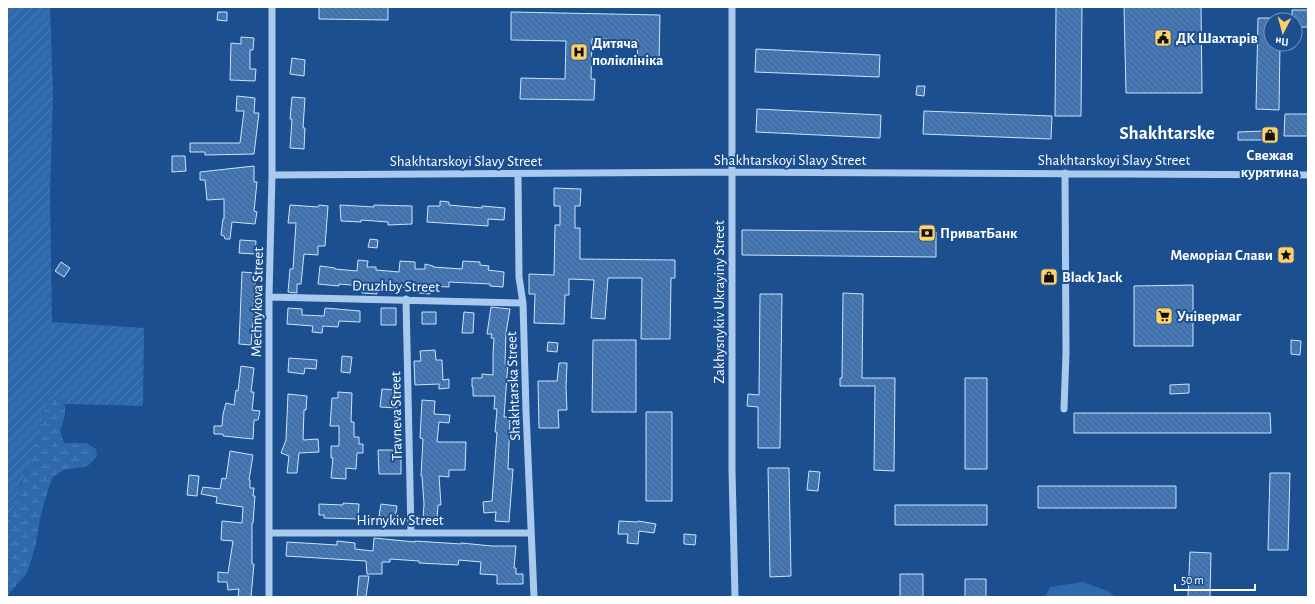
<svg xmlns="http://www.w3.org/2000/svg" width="1315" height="604" font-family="'Alegreya Sans',sans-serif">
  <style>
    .wetland { fill: url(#wetland-marsh) }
    .garden { fill: url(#garden-furrows) }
    .pitch { fill: #2e69ad }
    .building { fill: url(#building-back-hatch); stroke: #cfe3fa }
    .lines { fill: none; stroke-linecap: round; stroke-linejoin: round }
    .minor { stroke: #a9c9ee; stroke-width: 7 }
    .labels { text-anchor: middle; stroke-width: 4; stroke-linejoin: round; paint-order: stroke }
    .poi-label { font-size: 15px; font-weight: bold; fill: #fff; stroke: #1b4f8f; text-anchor: start }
    .street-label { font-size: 15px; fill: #fff; stroke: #1b4f8f }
    .district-label { font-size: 19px; font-weight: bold; fill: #fff; stroke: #1b4f8f }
  </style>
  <defs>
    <pattern id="wetland-marsh" width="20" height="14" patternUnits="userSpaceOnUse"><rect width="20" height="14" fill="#2e69ad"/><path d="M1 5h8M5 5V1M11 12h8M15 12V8" fill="none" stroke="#4d80b9"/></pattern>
    <pattern id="garden-furrows" width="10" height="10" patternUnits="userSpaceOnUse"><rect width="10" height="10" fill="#2e69ad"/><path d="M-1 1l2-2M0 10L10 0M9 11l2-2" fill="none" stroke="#4d80b9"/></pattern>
    <pattern id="building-back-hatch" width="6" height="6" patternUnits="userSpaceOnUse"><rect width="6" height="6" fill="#4478b7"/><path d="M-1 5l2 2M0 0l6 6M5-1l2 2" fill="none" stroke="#486282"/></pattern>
  </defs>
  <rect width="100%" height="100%" fill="#1b4f8f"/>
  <path class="wetland" d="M57 397 65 404V415L60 431 64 443H86L96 449 97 455 88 466 64 470 53 477 49 487 41 514 35 548 27 573 7 596V533L17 495 24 478 47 402Z"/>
  <path class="garden" d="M7 7H50L53 94 50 194 52 322 144 328 143 406 65 404 57 397 47 402 34 450 17 495 7 533Z"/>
  <path class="pitch" d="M1083 582 1110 592 1115 597H1045L1050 587Z"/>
  <path class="building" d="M319 7H388V20L319 19Z
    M1056 7H1082L1081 116H1055Z
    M1124 7H1201L1202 93H1126Z
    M1292 10H1308V27H1296L1295 20H1292Z
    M218 12H227V21L217 20Z
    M511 12 660 15 659 63H637L638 40 592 39 591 79H595L594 100 520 99 521 78 565 79 566 41 511 40Z
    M1258 18H1271V44H1280L1279 110 1256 109Z
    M241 37 254 38 253 50H250V69H256L255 81 230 80 231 43 241 44Z
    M756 49 880 55 879 77 755 72Z
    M292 58 305 60 304 76 290 74Z
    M917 86H925L924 96 916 95Z
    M237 96 255 98 254 113H259L254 154 205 155V152H190V143H240L244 111H236Z
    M292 97 305 98 303 128H305L304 149 290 148 292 119H290Z
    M757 109 881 115 880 138 756 132Z
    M924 111 1052 116 1051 139 923 134Z
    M1285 114H1308V136H1284Z
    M1263 131 1274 132V140H1238V132Z
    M172 156H185L186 171 172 172Z
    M254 166V182H257L254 211 257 212 255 224 232 222 230 239H225L224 236 221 235 223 219H224V199L207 200 205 180H200V172Z
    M554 188 581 189 580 206H575V228H580V259L675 260V278H671L670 339H641L642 278H608L605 319 591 318 594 280 569 279V295H565L564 324 534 323 535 294H529V274L554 275 555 225H560V206H554Z
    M440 201 449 202V205L482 208V206L505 208 504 220 488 219V226L427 222 428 206H440Z
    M290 205 318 207 319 205 328 206 325 246H318V255L304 254 301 284H297V293L288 292 290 269H293L296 223H288Z
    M340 205 374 207V205L412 206V224L388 225V222L361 220V222L341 221Z
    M742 230 936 232V257L742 255Z
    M370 239 378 240 377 248 368 247Z
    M240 240 256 241 255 254 239 253Z
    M358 260 368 261 367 267H376V270L399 272 400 261 415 262V269H425V264L433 266V267L462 269 463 261 480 262V265L489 266 488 270 504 272 503 287 490 286V284L449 282V287L430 286V294L419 293 420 288 377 286V294L362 293V286L339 284V286L318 284 320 266 335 268V269L357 271Z
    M61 262 70 268 64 277 55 271Z
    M242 272 256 273 253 308H256L255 323 253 322 251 345 239 344Z
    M1193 285V346H1134V286Z
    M843 293 863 294 862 378H895L894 471 874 470 875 386H840V378H842Z
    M760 294H782L780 448H758V407L747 406 748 394 759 395Z
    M491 307 510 309 506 333 505 364H508L507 376 504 417H510L508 469H513L509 522 495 521 496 512 484 513 483 502 492 501 497 432H495L497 409H494L495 396H473V387H472V378H482V374L493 375V354L494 338H491L492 334H487Z
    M288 308 302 309V315L324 316 325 308 360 311V322L339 321 338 327 323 326 322 333 312 332 313 326 287 324Z
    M381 308H396V325H381Z
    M422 312H436V324H422Z
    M464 312 474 313 473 333H462Z
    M593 340H636V412H592Z
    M1291 340 1301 341 1300 355 1291 354Z
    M548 342 558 343 557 352 547 351Z
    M435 350 436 360H442L443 380 449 379V388L439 389V384L415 385 414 361H421L420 351Z
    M342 356 352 357 350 373 341 372Z
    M289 358 317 360 316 369 305 368 304 374 288 372Z
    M559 363H567L566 387 567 410H558L559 428H539L538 381H557Z
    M241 366 254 368 251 392H254L252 410 260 411 258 420H254L253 439 223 436V434H214V426H222L223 414 226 403 234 405 236 390 238 391Z
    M965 378H987V469H965Z
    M1189 384V393L1170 394V385Z
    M382 389 398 390 397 408 380 407Z
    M338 392 352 393 351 422H354V437H359V444H363V453H357L356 469 346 468V479L331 478 333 458H331V446H339V426H330L332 398H338Z
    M288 394 307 396 306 410H304L303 440 318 439 319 452 299 453 297 473H287L289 456 281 453 286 440Z
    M422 400 435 401 434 414 450 415 449 423 439 422 437 442H466L465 470H449V477L439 476 441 505H438L437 520 423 519 424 504 422 476H421L423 439 420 438Z
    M646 412H672V501H646Z
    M1074 413H1270L1271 433H1074Z
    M378 450H401V474H379Z
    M230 451 253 455 249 480H250V488H254L253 496H255L253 523H252V564H254L251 597H238L239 589 228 590 227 582H218V572L228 573 233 541 221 540 222 521 242 523 243 507 216 503 217 497 201 494 203 487 220 489 222 478 226 479Z
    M768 468H789L791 576 770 577Z
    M809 471 820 472 818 491 807 490Z
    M1270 473H1290L1288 550H1268Z
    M189 475 199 476 197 496 187 495Z
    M1038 486H1176V508H1038Z
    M343 503 359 504 358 519 324 518V515H319V504L343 505Z
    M381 504 397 506 395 519 379 516Z
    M895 505H987V525H895Z
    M619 521 638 522V521L656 524 654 533 639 531 638 544 627 543 628 534H618Z
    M684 534 696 535 695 545 684 544Z
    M374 538 415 542V541L461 544V543L492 546H516L514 568H516V574H523V584H497V575L480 574 481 562 459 560 458 565 419 563V561L390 559V562H382V574H367L366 561 286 556 287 542 337 545V541L355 543V549L373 551Z
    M1190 552 1211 553 1210 597H1188Z
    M900 574H923V597H900Z
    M359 576H369L366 597H357Z
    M965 579H986V597H965Z"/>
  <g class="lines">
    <path class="minor" d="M732 7V470L735 597
      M518 174 519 277 523 303 526 411 534 597
      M272 175 731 172 1308 175
      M269 297 523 303
      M406 299 411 533
      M1064 409 1066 353 1065 173
      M269 533H531
      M269 597V297L272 175V7"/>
  </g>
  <defs>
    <symbol id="civic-square" viewBox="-11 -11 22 22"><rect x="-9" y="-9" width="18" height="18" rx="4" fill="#ffd166" stroke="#1b4f8f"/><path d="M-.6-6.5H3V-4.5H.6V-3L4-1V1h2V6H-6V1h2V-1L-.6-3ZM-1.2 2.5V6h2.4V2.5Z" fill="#111"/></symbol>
    <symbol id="hospital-square" viewBox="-11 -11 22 22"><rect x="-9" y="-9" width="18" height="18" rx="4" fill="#ffd166" stroke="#1b4f8f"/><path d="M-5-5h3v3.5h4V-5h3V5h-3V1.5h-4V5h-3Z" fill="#111"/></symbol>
    <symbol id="shop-square" viewBox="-11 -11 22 22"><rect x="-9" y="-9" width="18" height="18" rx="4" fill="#ffd166" stroke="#1b4f8f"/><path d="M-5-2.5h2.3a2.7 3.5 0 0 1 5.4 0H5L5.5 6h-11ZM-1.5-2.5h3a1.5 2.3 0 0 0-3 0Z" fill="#111"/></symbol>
    <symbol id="bank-square" viewBox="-11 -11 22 22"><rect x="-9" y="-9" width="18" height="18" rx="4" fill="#ffd166" stroke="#1b4f8f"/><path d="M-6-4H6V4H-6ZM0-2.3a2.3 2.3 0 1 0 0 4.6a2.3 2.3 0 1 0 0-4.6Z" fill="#111"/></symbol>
    <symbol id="sight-square" viewBox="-11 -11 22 22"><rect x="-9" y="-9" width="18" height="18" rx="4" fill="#ffd166" stroke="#1b4f8f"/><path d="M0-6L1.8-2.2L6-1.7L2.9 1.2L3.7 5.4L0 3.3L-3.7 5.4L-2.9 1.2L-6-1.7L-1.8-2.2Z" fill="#111"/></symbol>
    <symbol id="supermarket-square" viewBox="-11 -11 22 22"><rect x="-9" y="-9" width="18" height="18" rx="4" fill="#ffd166" stroke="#1b4f8f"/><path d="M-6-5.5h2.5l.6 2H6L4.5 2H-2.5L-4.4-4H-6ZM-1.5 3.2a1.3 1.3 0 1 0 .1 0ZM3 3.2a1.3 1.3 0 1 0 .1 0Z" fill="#111"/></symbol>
  </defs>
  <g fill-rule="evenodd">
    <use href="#civic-square" x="1153" y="28" width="20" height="20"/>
    <use href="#hospital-square" x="569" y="42" width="20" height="20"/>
    <use href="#shop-square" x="1260" y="125" width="20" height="20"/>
    <use href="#bank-square" x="917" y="223" width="20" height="20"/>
    <use href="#sight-square" x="1276" y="245" width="20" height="20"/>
    <use href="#shop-square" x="1039" y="267" width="20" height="20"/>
    <use href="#supermarket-square" x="1154" y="306" width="20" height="20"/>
  </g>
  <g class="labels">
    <g class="poi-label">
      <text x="1176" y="43">ДК Шахтарів</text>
      <text x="592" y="48">Дитяча<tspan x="592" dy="17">поліклініка</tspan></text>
      <text x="1270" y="160" text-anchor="middle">Свежая<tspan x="1270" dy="17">курятина</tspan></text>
      <text x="940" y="238">ПриватБанк</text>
      <text x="1273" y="260" text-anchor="end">Меморіал Слави</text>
      <text x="1062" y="282">Black Jack</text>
      <text x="1177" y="321">Універмаг</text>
    </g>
    <g class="street-label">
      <text x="790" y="165">Shakhtarskoyi Slavy Street</text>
      <text x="1114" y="165">Shakhtarskoyi Slavy Street</text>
      <text x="466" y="166">Shakhtarskoyi Slavy Street</text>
      <text transform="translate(396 286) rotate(1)" y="5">Druzhby Street</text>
      <text transform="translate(257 302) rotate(-89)" y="5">Mechnykova Street</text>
      <text transform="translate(719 302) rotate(-90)" y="5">Zakhysnykiv Ukrayiny Street</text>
      <text transform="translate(513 386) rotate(-92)" y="5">Shakhtarska Street</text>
      <text transform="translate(396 416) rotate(-91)" y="5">Travneva Street</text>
      <text x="400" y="525">Hirnykiv Street</text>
    </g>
    <g class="district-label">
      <text x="1167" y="139">Shakhtarske</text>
    </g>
  </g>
  <rect width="1315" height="604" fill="none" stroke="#ffffff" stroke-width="16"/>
  <g transform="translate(1283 32) rotate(186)"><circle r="19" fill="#1b4f8f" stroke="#7695bc"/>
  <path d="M0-3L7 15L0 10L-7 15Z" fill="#ffd166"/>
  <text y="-6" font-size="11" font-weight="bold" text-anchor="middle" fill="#ffffff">Пн</text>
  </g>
  <path d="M1175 584v6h80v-6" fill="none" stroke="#ffffff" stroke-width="2"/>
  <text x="1181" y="584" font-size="12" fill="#ffffff" stroke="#1b4f8f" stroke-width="3" paint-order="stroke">50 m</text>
</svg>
